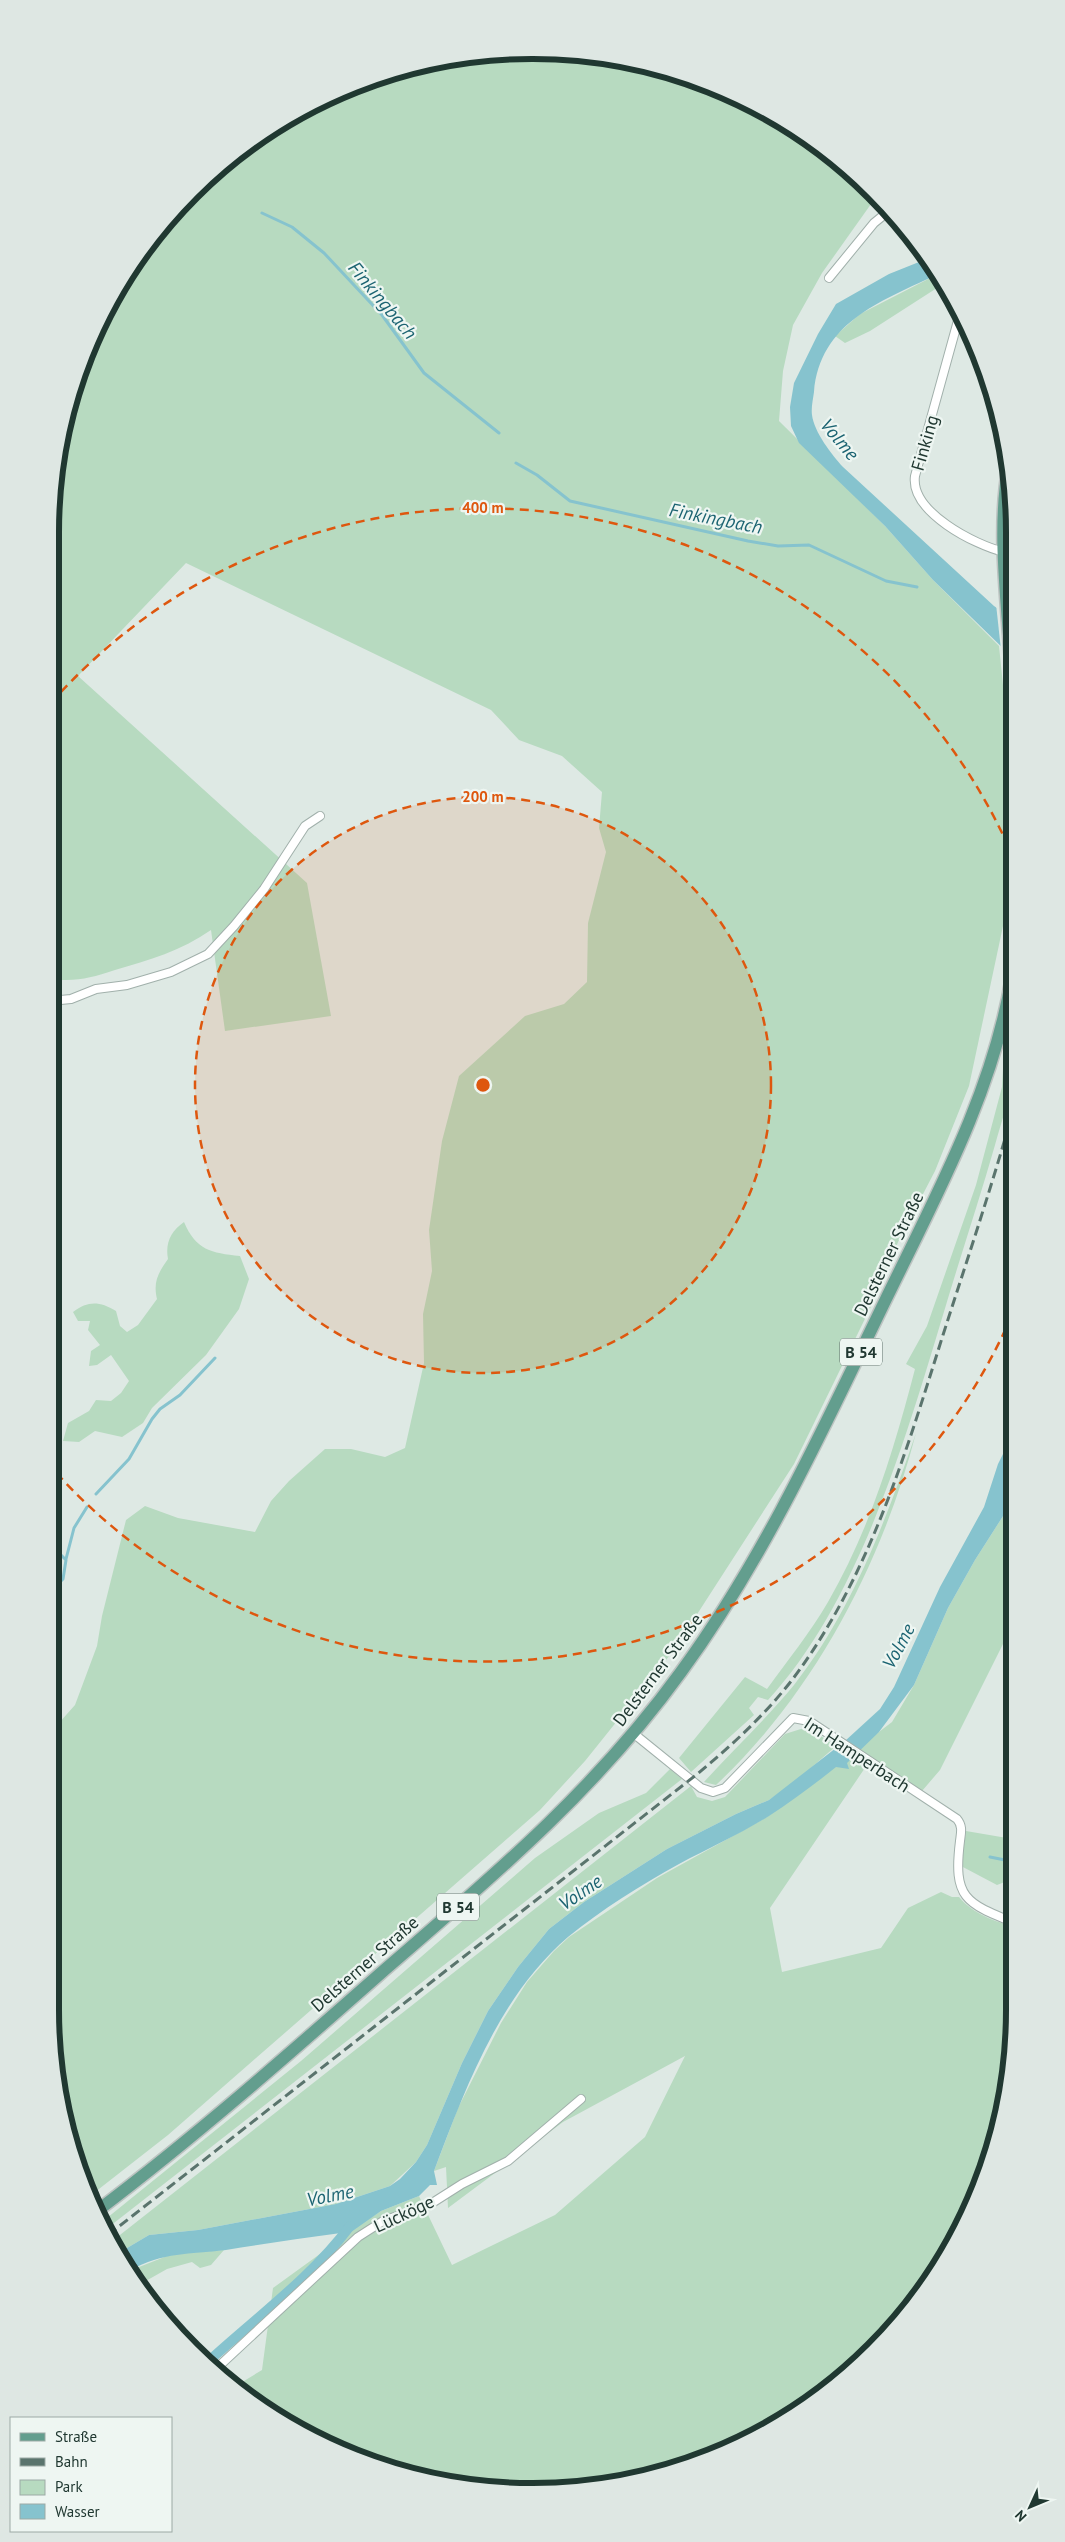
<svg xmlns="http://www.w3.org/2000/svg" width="1065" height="2542" font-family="'PT Sans',sans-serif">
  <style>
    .green { fill: #b7dac0 }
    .water { fill: #86c3ce }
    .pier { fill: #dee9e4 }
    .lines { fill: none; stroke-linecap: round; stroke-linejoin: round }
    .stream { stroke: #86c3ce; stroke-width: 3 }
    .canal { stroke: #86c3ce; stroke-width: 10 }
    .street-casing { stroke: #a1b0ab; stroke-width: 10 }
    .primary-casing { stroke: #bcc3c1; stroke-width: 15 }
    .street { stroke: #fff; stroke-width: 8 }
    .primary { stroke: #639e8e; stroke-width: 12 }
    .rail { stroke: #5a746d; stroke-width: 3; stroke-dasharray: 10 5; stroke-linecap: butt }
    .ring { fill: none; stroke: #de570e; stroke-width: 2.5; stroke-dasharray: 9 6 }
    .labels { text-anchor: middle; stroke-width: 4.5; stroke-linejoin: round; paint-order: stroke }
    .shield { fill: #eef6f2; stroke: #5e716b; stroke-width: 1 }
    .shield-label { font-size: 16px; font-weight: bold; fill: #203831 }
    .street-label { font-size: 18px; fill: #203831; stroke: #eef6f2 }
    .water-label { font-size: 19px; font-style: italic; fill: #1c6472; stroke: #eef6f2 }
    .rim { fill: none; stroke: #203831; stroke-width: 6 }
    .centre { fill: #de570e; stroke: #eef6f2; stroke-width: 2.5 }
    .ring-label { font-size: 15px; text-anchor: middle; font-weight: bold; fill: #de570e; stroke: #eef6f2; stroke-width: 4.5; stroke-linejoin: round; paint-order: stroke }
  </style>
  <rect width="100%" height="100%" fill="#dee9e4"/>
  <path class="green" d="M501 51 595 54 687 76 801 131 876 197 822 273 793 325 783 371 779 421 885 526 933 580 999 646 1008 734 1010 854 1003 926 969 1086 935 1171 898 1242 881 1286 794 1464 674 1650 585 1761 540 1810 168 2135 90 2196 76 2165 50 2009V1733L75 1705 97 1646 102 1616 126 1520 145 1506 178 1518 255 1532 271 1501 289 1481 325 1449H351L385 1457 405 1448 424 1363 423 1314 432 1271 429 1230 442 1141 459 1076 525 1016 564 1004 587 982 588 923 606 852 599 828 602 792 562 756 519 740 491 710 186 563 78 676 307 883 331 1016 225 1031 211 930C181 951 149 960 115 970 90 978 77 982 50 979V532L76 378 115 292 170 215 239 150 319 100 407 67Z
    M934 276 940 286 870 331 845 343 835 336 860 314Z
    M1012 1019C1012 1038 1015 1060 1012 1079 1009 1101 1001 1123 995 1145 982 1191 967 1236 953 1282 912 1416 865 1595 768 1700L758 1697 749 1708 754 1715 691 1772 679 1758 745 1677 767 1689C787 1661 810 1633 828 1602 870 1529 894 1450 915 1369L906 1364 927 1326 976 1185 1002 1087 1004 1050Z
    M184 1222C196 1250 211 1253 240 1256L249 1279 239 1309 206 1355 152 1408 143 1423 122 1437 95 1431 79 1442 63 1441 68 1423 89 1411 96 1400 111 1401 121 1393 129 1381 111 1355 97 1365 89 1366 91 1351 100 1345 88 1330 90 1321H78L73 1312C88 1301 99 1301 116 1311L120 1326 127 1332 138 1325 157 1299C153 1282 158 1273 168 1259 165 1243 171 1231 184 1222Z
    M916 1433C882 1563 815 1692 716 1785L704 1782C734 1749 766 1719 794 1685 852 1611 886 1520 916 1433Z
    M1014 1494V1644L1005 1640 940 1770 922 1791 871 1759 770 1908 782 1972 881 1948 908 1908 941 1892 952 1897H959C974 1915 994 1920 1015 1928V2009L989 2164 915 2303 800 2411 717 2455 627 2483 469 2488 378 2466 292 2427 239 2384 262 2370 273 2288 364 2222 381 2211 419 2196 452 2265 555 2215 645 2137 685 2056 563 2122 448 2208 446 2167 434 2171 458 2108 501 2023 527 1982 554 1951 569 1937 657 1878 767 1817 892 1722 914 1685 948 1608 975 1560 1005 1513Z
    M804 1728 816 1733 836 1746 795 1782 769 1800 736 1814 667 1849 584 1902 549 1929 518 1967 488 2011 462 2063 427 2145 416 2162 390 2186 336 2204 198 2230 149 2235 117 2254 111 2242 691 1786 697 1797 712 1801 725 1797 785 1734Z
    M670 1769 682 1779 105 2230 102 2222 301 2061 535 1858 599 1813 646 1793Z
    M966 1831 1007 1838 1015 1831V1878L997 1885 961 1866Z
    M224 2250 211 2265 200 2268 192 2262 167 2269 144 2282 152 2295V2303L129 2271 172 2254Z"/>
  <path class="water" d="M924 260 934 276C879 302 820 323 814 392 813 399 811 408 812 415 814 432 832 455 843 467L994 606 1011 618V656L933 580 885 526 799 443 791 426 790 407 794 383 818 334 836 304 889 274Z
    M1013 1434 1014 1494 1005 1513 975 1560 948 1608 914 1685 879 1732 847 1763 849 1769 836 1767C815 1784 792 1801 769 1816 740 1834 709 1848 679 1864 641 1885 601 1910 568 1937 499 1996 465 2089 434 2171L437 2185H430L419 2196 381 2211 344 2237 341 2233C302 2238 264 2244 226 2250 188 2255 165 2251 129 2271L117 2254 149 2235 198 2230 336 2204 390 2186 400 2179 416 2162 427 2145 462 2063 488 2011 518 1967 549 1929 584 1902 667 1849 736 1814 769 1800 845 1741 880 1709 894 1687 940 1587 984 1507 998 1464Z"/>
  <path class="pier" d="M996 604 1011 615 1010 658 1001 650Z"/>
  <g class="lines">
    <path class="stream" d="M262 213 292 227 324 253 382 315 424 373 499 433
      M516 463 537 475 570 501 748 541 778 546 809 545 886 581 917 587
      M96 1494 129 1459 152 1419 160 1409 180 1395 215 1358
      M50 1544 66 1560 63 1579 56 1586 50 1613
      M66 1559 74 1528 87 1507
      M990 1857 1015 1862"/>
    <path class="canal" d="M210 2360C257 2317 312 2277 350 2226"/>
    <defs>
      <path id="street" d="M829 278 874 223 890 210
        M959 317 915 476C910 512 975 545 1004 552
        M50 1001 71 999 96 989 127 985 171 972 208 954 234 926 264 889 305 826 320 816
        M633 1733 701 1788 713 1792 725 1788 793 1718 809 1721 957 1819C963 1826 961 1833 960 1841 953 1898 965 1903 1015 1923
        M218 2367 358 2237 383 2221 429 2205 462 2184 508 2161 581 2099"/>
      <path id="primary" d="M1009 464C997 529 1007 598 1011 663
        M97 2211C195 2137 288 2055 381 1973 491 1878 595 1791 681 1672 765 1557 824 1427 886 1299 936 1196 993 1092 1012 977"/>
    </defs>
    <use href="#street" class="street-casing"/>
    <use href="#primary" class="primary-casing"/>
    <use href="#street" class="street"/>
    <use href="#primary" class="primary"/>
    <path class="rail" d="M108 2235 696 1775C731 1746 764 1716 792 1680 869 1578 905 1455 943 1335 967 1260 992 1186 1013 1111"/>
  </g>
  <circle cx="483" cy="1085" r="288" fill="#de570e" fill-opacity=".12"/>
  <g class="ring">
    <circle cx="483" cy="1085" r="288"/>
    <path d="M1012 1315A577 577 0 0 1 51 1467M51 703A577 577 0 0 1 1010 850"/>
  </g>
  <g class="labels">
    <g class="shield">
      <rect x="840" y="1338.5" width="42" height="27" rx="4"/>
      <rect x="437" y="1893.5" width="42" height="27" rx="4"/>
    </g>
    <g class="shield-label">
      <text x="861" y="1358">B 54</text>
      <text x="458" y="1913">B 54</text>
    </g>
    <g class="street-label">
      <text transform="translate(925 443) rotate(-74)" y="6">Finking</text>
      <text transform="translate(889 1254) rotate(-64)" y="6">Delsterner Straße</text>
      <text transform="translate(658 1670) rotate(-53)" y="6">Delsterner Straße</text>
      <text transform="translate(857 1755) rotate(33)" y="6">Im Hamperbach</text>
      <text transform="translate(365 1964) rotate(-41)" y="6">Delsterner Straße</text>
      <text transform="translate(404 2214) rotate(-25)" y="6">Lücköge</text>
    </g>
    <g class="water-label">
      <text transform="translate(383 300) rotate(50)" y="7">Finkingbach</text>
      <text transform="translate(840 439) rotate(50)" y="7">Volme</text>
      <text transform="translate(716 518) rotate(11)" y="7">Finkingbach</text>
      <text transform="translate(898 1646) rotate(-62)" y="7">Volme</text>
      <text transform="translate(580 1892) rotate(-34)" y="7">Volme</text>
      <text transform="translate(330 2195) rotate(-11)" y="7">Volme</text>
    </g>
  </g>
  <path d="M0 0H1065V2542H0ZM532 59H533A473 473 0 0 1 1006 532V2010A473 473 0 0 1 533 2483H532A473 473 0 0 1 59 2010V532A473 473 0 0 1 532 59Z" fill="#dee7e3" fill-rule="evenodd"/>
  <path class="rim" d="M532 59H533A473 473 0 0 1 1006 532V2010A473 473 0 0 1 533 2483H532A473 473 0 0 1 59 2010V532A473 473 0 0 1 532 59Z"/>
  <circle cx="483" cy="1085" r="8" class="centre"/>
  <g class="ring-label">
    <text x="483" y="513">400 m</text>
    <text x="483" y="802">200 m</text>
  </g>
  <rect x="10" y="2417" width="162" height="115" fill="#eef6f2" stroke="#9caaa5"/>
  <rect x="20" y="2433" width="25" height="8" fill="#639e8e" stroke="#9caaa5"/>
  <text x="55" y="2442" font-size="15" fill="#203831">Straße</text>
  <rect x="20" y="2458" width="25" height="8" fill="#5a746d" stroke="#9caaa5"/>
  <text x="55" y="2467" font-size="15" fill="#203831">Bahn</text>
  <rect x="20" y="2480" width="25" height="15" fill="#b7dac0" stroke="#9caaa5"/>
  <text x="55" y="2492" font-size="15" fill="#203831">Park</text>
  <rect x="20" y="2504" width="25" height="15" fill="#86c3ce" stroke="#9caaa5"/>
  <text x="55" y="2517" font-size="15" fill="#203831">Wasser</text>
  <g transform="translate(1030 2507) rotate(226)" stroke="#eef6f2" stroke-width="4" paint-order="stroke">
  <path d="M0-4L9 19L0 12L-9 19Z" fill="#203831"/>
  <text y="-8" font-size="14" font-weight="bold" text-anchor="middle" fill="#203831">N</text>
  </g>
</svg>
